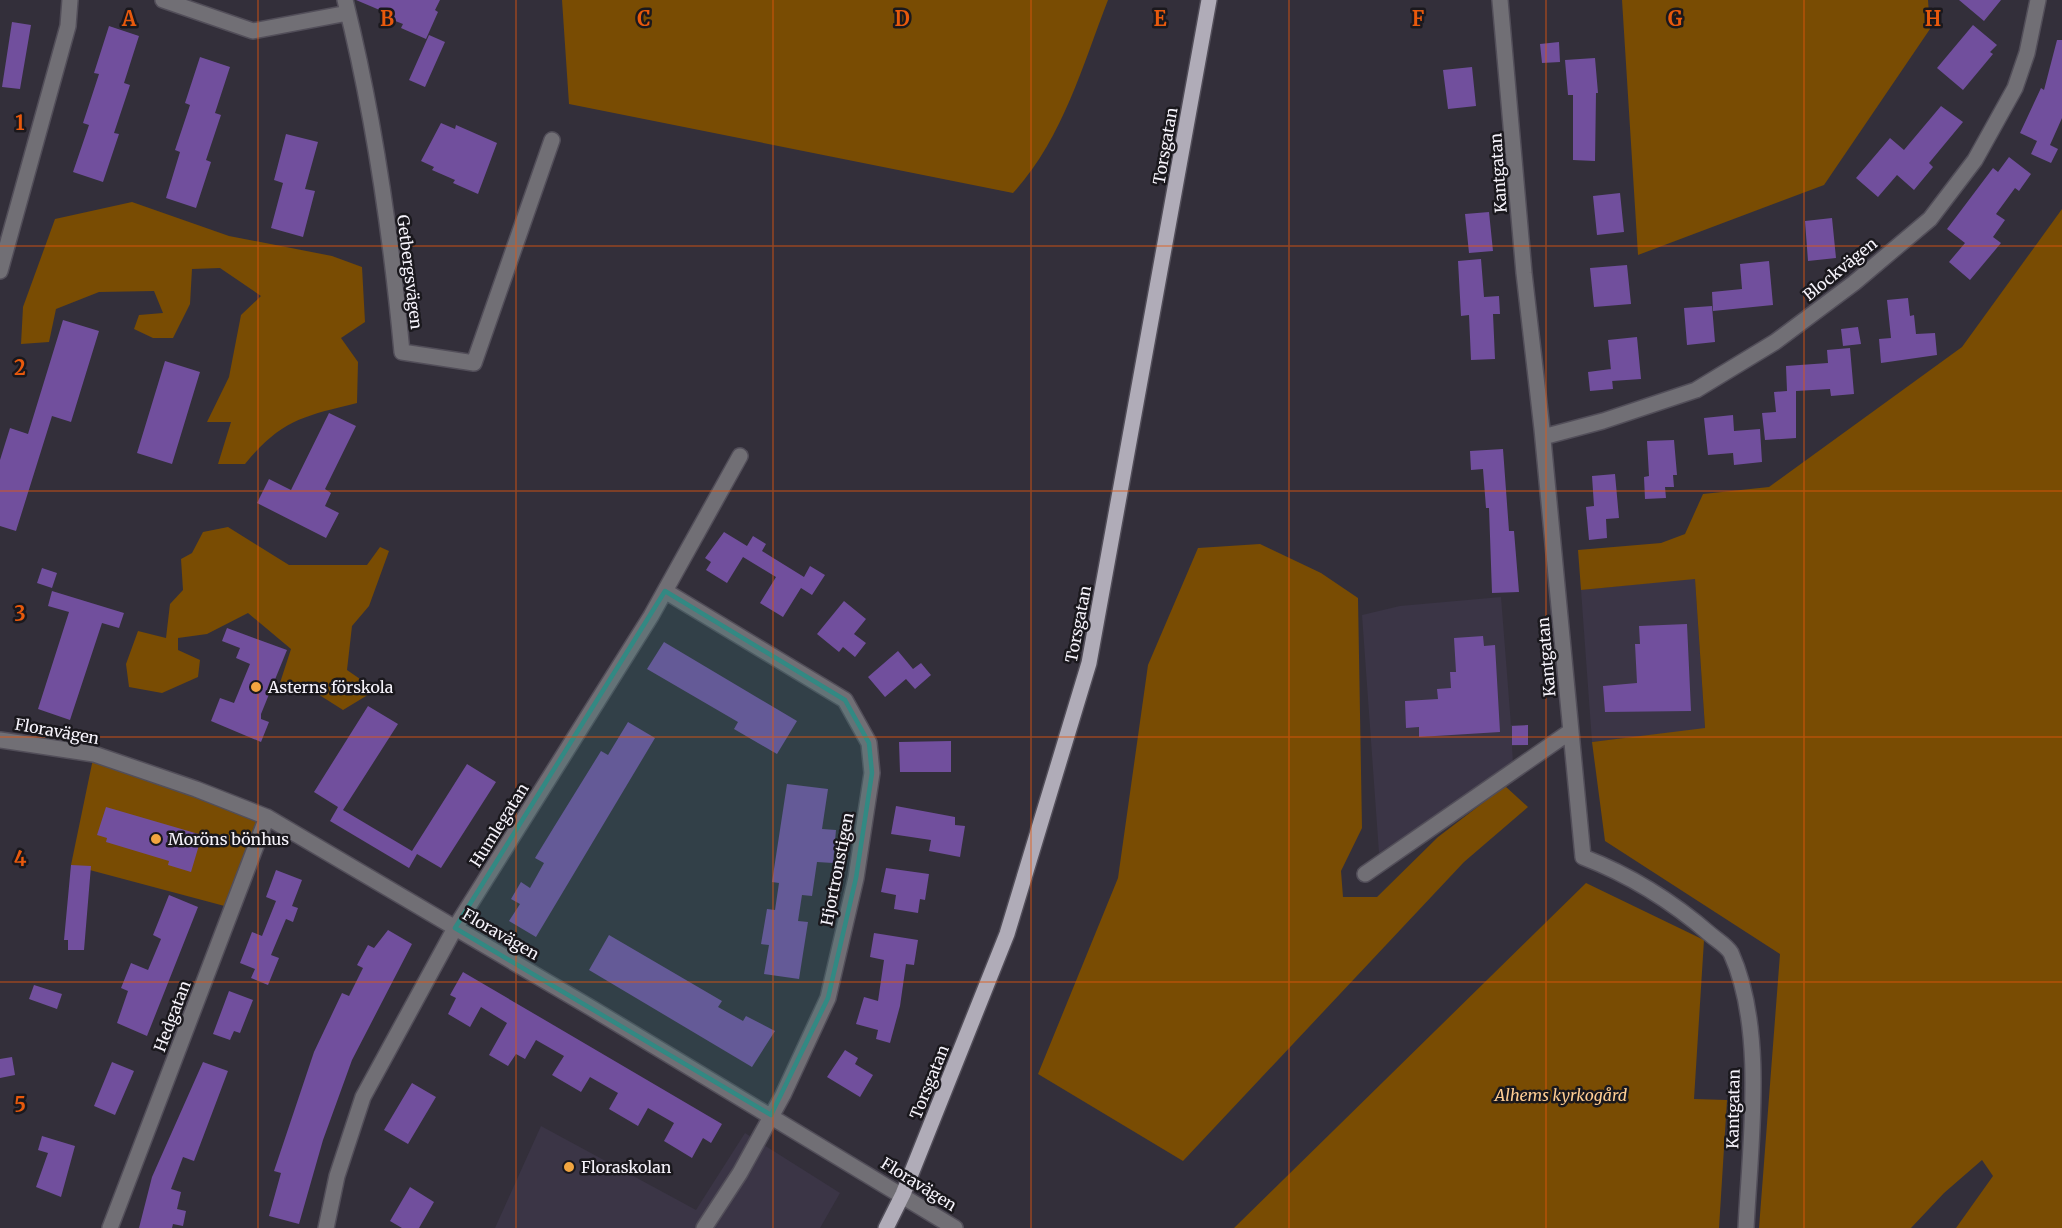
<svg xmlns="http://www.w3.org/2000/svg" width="2062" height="1228" font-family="Merriweather,serif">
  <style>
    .built { fill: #3b3546 }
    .green { fill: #794c03 }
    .building { fill: #714f9d }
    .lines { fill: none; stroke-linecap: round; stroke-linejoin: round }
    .minor-casing { stroke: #524e59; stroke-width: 18 }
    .major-casing { stroke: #524e59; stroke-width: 18 }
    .minor { stroke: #716f75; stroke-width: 15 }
    .major { stroke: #b0acb8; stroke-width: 15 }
    .marked { fill: #328983; fill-opacity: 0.2; stroke: #328983; stroke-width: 4.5; stroke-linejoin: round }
    .grid { fill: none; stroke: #e8590c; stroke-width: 1.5; stroke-opacity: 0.55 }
    .poi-dot { fill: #f2a540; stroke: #1a181d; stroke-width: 2 }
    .labels { text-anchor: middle; stroke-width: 5; stroke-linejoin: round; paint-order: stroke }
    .street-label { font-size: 16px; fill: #f6f3fb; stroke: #1a181d }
    .poi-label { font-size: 16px; fill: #f6f3fb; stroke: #1a181d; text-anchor: start }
    .park-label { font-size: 16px; font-style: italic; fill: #ffcd93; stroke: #1a181d }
    .grid-label { font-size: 20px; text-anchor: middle; font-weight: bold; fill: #e8590c; stroke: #1a181d; stroke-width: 5; stroke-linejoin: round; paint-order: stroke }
  </style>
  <rect width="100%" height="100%" fill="#332f3a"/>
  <path class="built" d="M1695 578 1705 729 1592 742 1581 590Z
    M1501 597 1511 725H1528V745L1512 746 1513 764 1379 853 1362 615 1400 606Z
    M541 1126 696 1210 745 1133 840 1193 820 1228H495Z"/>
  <path class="green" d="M562 0H1108C1082 67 1062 140 1013 193L569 104Z
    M1622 0H1928L1930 29 1824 185 1638 255Z
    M132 202 229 236 332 256 362 267 365 322 341 338 358 362 357 403C304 416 281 420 245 464H218L231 422H207L229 377 241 315 261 296 220 268 192 269 190 304 173 338H153L134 329 139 315 163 313 154 291 99 292 56 309 49 342 21 344 23 307 55 219Z
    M2062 209V1228H1956L1993 1176 1982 1160 1944 1193 1911 1228H1759L1780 954 1605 841 1592 742 1705 728 1695 579 1581 590 1578 550 1661 543 1685 534 1703 494 1769 487 1962 347Z
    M228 527 289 565H367L380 547 389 551 369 606 352 626 347 670 376 690 343 710 302 684 289 692 278 689 291 649 248 613 207 634 178 638V650L200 660 198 677 162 693 129 687 126 664 138 631 166 638 170 604 183 590 181 559 192 553 203 532Z
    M1260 544 1321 573 1358 598 1362 828 1341 871 1343 897H1377L1438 837 1505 786 1528 807 1464 862 1183 1161 1038 1074 1118 878 1148 665 1198 548Z
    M94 754 267 817 232 908 71 865Z
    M1586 883 1704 940 1694 1099 1727 1100 1719 1228H1234Z"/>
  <path class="building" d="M356 0H440L435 10 438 12 426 39 401 28 403 24 380 15 382 11Z
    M1959 0H2001L1984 21Z
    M12 22 31 25 20 89 2 87Z
    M1973 25 1997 45 1990 52 1993 54 1963 90 1937 68Z
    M109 26 139 36 124 83 130 85 114 133 119 134 103 182 73 172 89 125 83 123 99 74 94 73Z
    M429 35 445 42 425 87 409 80Z
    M2057 40H2062V118L2050 145 2058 149 2051 163 2031 154 2037 141 2020 133 2041 88 2044 90Z
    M1559 42 1560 62 1542 63 1540 44Z
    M200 57 230 67 215 113 221 115 206 160 211 162 196 208 166 198 180 152 175 150 190 105 185 103Z
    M1595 58 1598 93H1596L1595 161 1573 160V95H1568L1565 60Z
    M1472 67 1476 106 1448 109 1443 70Z
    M1941 106 1963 122 1929 163 1933 167 1914 190 1897 175 1878 197 1856 178 1890 138 1904 150Z
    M441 123 455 129 456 125 497 143 478 194 453 183 455 180 432 170 434 167 421 161Z
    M286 134 318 142 305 189 315 191 303 237 271 228 283 183 274 180Z
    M2009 157 2031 174 2019 191 2015 188 1996 214 2005 220 1993 237 2001 243 1970 280 1949 262 1965 243 1947 229 1993 168 1998 172Z
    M1620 193 1624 232 1597 235 1593 196Z
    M1489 212 1493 251 1469 253 1465 214Z
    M1832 218 1836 258 1808 261 1805 221Z
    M1481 259 1484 297 1499 296 1500 314H1493L1495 359 1471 360 1469 315 1461 316 1458 261Z
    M1769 261 1773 305 1713 311 1712 292 1742 289 1740 264Z
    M1627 265 1631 304 1594 307 1590 268Z
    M1908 298 1910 316 1914 315 1916 334 1935 333 1937 355 1881 363 1879 339 1891 338 1887 300Z
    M1712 306 1715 342 1687 345 1684 308Z
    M63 320 99 331 71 422 52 416 16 531 0 526V460L10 428 28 434Z
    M1858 327 1861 344 1843 346 1841 329Z
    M1637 337 1641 379 1612 381 1608 340Z
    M1850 348 1854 394 1831 396 1830 389 1796 391V438L1765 440 1762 413 1776 412 1774 392 1787 391 1786 366 1828 363 1827 350Z
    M165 361 200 372 172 464 137 453Z
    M1611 369 1613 389 1590 391 1588 372Z
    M329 413 356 426 325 489 331 493 325 506 339 513 326 538 257 503 269 479 291 490Z
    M1733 415 1734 431 1760 429 1762 462 1734 465 1733 453 1708 455 1704 418Z
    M1674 440 1677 475H1673L1674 487H1665L1666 498 1645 499 1644 477 1649 476 1647 441Z
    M1503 449 1509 531H1514L1519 592 1492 593 1489 508H1486L1483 469 1471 470 1470 451Z
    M1615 474 1619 518 1606 519 1607 538 1589 540 1586 507 1594 506 1592 476Z
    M724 532 747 546 753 536 766 544 762 551 804 577 810 566 825 575 812 595 801 588 783 617 760 603 776 577 743 557 727 583 706 570 711 562 705 558Z
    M42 568 57 573 52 588 37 583Z
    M52 591 124 613 119 628 102 623 70 720 38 709 69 612 48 606Z
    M844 601 866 619 854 634 866 643 855 657 843 647 839 652 817 634Z
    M1687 624 1691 711 1605 712 1603 686 1637 683 1635 644H1640L1639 626Z
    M227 628 287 650 261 714V719L269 722 261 742 211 721 220 698 234 703 250 664 236 658 240 648 222 641Z
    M1483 636 1484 646 1495 645 1500 732 1419 737V727L1406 728 1405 701 1438 699 1437 689 1451 688 1450 672H1456L1454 638Z
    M664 642 797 721 777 754 734 729 738 722 647 669Z
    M898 651 913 669 921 663 931 675 915 689 906 679 885 697 868 677Z
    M368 706 398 724 343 810 412 851 467 764 496 782 441 868 417 854 409 868 330 821 338 807 314 792Z
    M628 722 655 738 536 937 509 921 520 904 511 899 521 882 530 888 544 863 535 858 554 827 601 751 608 755Z
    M1528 725V745H1512V726Z
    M951 741V772H900L899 742Z
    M787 784 828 789 822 829 836 830 833 863 817 862 812 896 802 895 798 921 808 922 799 979 764 974 769 945 761 944 767 909 775 910 779 883 772 882Z
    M896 806 955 817V825L965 826 960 857 929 851 931 840 891 834Z
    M106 807 202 835 191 872 168 865 169 861 106 842 107 838 97 835Z
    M71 865 91 866 84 950H68V940H64Z
    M886 868 929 874 925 900 920 899 918 913 894 909 896 895 881 892Z
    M276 870 302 880 292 906 298 908 293 922 286 919 271 955 279 958 268 985 251 978 255 969 240 963 252 932 262 936 276 901 266 897Z
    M169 895 198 907 147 1036 117 1023 128 991 121 988 131 963 148 970 161 939 153 935Z
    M388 930 412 944 352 1060 323 1140 299 1224 269 1216 281 1173 274 1171 314 1052 342 993 349 996 363 968 357 965 368 945 374 948Z
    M874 933 918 940 914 965 906 964 900 1006 890 1043 876 1039 878 1030 856 1024 864 997 878 1001 884 960 870 957Z
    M609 935 722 1001 718 1007 743 1021 746 1016 775 1031 752 1067 589 970Z
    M463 972 722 1124 711 1143 703 1138 692 1158 664 1141 674 1123 648 1108 638 1126 609 1109 618 1093 590 1077 581 1092 552 1075 564 1056 536 1040 525 1059 516 1054 508 1066 489 1055 507 1023 481 1007 470 1027 448 1014 456 998 450 995Z
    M34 985 62 994 57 1009 29 999Z
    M229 991 253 1000 240 1033 234 1031 230 1040 213 1034Z
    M845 1050 858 1058 855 1064 873 1075 860 1097 827 1077Z
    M12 1057 15 1075 0 1078V1059Z
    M112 1062 134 1071 115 1115 94 1106Z
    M203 1062 228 1071 194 1161 183 1157 171 1189 181 1192 177 1209 186 1211 183 1226 173 1224 172 1228H139L152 1177Z
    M412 1083 436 1097 408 1144 384 1130Z
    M42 1136 75 1146 61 1197 36 1187 48 1153 38 1150Z
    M410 1187 434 1202 419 1228H402L390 1221Z"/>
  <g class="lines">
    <defs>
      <path id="minor" d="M163 0 253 31 348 13
        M345 0C374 115 391 235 402 352L474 363 552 140
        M1500 0 1524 273 1542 429 1583 857C1630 875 1673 902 1711 935 1717 940 1727 946 1731 953 1766 1030 1750 1145 1746 1228
        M0 271 68 26 70 0
        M1543 437 1603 421 1696 390 1775 342 1854 283 1930 219 1975 160 2015 88 2027 53 2038 0
        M665 591 845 700 869 743 872 773 856 878 828 998 783 1095 740 1173 704 1228
        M0 740 94 754 196 789 267 817 593 1009 955 1228
        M1365 874 1571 731
        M110 1228 267 817
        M326 1228 337 1176 363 1097 455 928 651 616 740 456"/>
      <path id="major" d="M886 1228 903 1194 1007 934 1089 663 1209 0"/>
    </defs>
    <use href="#minor" class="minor-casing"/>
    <use href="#major" class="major-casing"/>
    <use href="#minor" class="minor"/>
    <use href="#major" class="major"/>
  </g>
  <path class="marked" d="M665 591 845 700 869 743 872 773 856 878 828 998 771 1115 455 928Z"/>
  <path class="grid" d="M258 0V1228M516 0V1228M773 0V1228M1031 0V1228M1289 0V1228M1546 0V1228M1804 0V1228M0 246H2062M0 491H2062M0 737H2062M0 982H2062"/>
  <g class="poi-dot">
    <circle cx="256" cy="687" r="6"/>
    <circle cx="156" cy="839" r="6"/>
    <circle cx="569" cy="1167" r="6"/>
  </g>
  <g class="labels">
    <g class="street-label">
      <text transform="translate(1165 146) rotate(-80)" y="6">Torsgatan</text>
      <text transform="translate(1498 173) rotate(-94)" y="6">Kantgatan</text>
      <text transform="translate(1840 269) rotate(-39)" y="6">Blockvägen</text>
      <text transform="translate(410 272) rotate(83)" y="6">Getbergsvägen</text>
      <text transform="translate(1078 624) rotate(-79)" y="6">Torsgatan</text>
      <text transform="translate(1546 657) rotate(-95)" y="6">Kantgatan</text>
      <text transform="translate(57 731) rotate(10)" y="6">Floravägen</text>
      <text transform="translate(499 825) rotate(-58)" y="6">Humlegatan</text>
      <text transform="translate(837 869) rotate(-79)" y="6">Hjortronstigen</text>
      <text transform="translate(501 934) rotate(30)" y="6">Floravägen</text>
      <text transform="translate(172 1016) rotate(-69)" y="6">Hedgatan</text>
      <text transform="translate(929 1082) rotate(-68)" y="6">Torsgatan</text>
      <text transform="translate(1733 1109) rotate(-89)" y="6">Kantgatan</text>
      <text transform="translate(919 1184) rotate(32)" y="6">Floravägen</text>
    </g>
    <g class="poi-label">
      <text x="268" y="693">Asterns förskola</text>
      <text x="168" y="845">Moröns bönhus</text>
      <text x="581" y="1173">Floraskolan</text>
    </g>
    <g class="park-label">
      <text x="1561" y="1101">Alhems kyrkogård</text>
    </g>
  </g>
  <g class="grid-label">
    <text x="129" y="26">A</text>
    <text x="387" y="26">B</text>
    <text x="644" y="26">C</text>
    <text x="902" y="26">D</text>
    <text x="1160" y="26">E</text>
    <text x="1418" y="26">F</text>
    <text x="1675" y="26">G</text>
    <text x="1933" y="26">H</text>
    <text x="20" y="130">1</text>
    <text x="20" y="375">2</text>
    <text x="20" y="621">3</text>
    <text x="20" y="866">4</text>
    <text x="20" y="1112">5</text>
  </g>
</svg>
